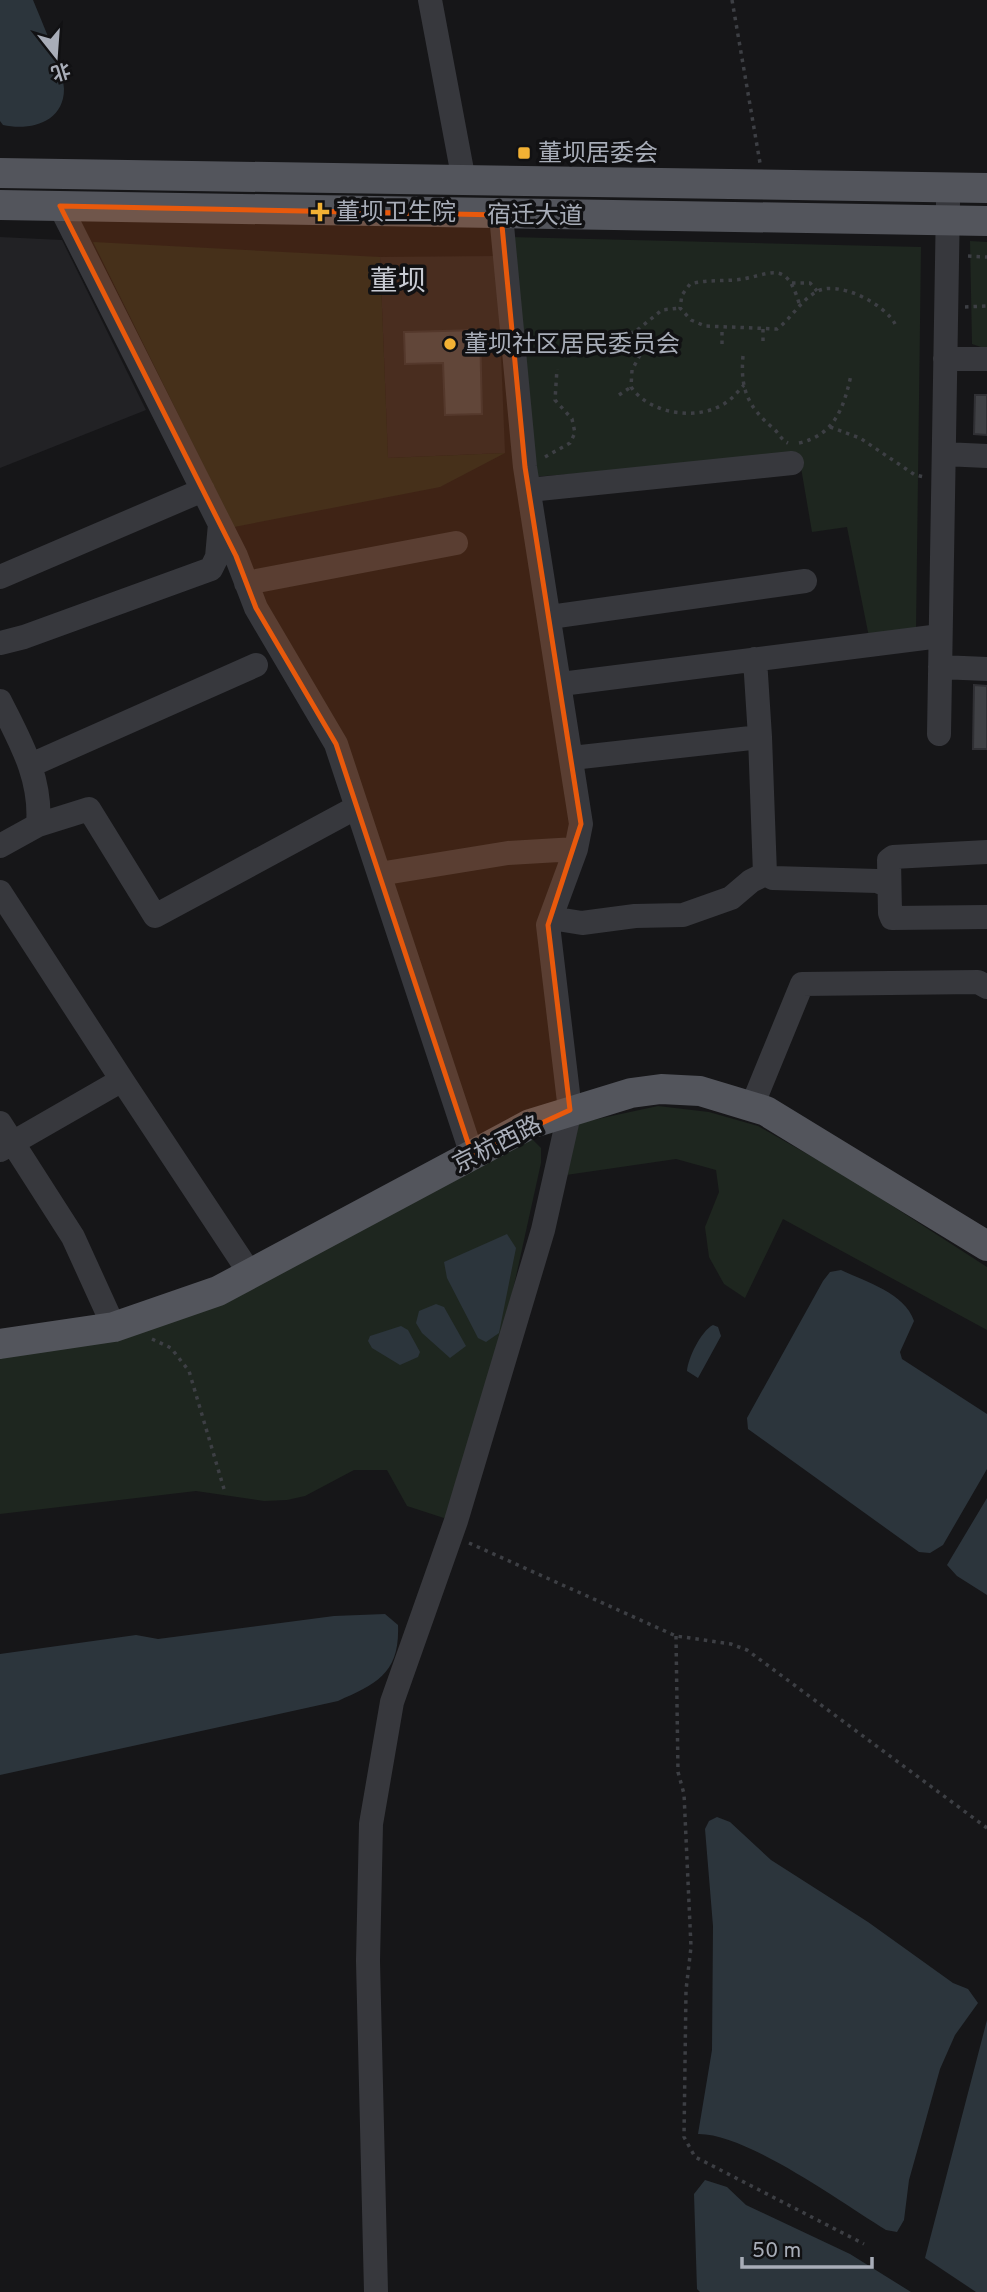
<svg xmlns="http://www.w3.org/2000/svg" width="987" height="2292" font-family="Overpass,'Noto Sans SC',sans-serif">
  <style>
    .built { fill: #222225 }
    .green { fill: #1e261f }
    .water { fill: #2c353c }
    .building { fill: #404145; stroke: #303034; stroke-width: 2 }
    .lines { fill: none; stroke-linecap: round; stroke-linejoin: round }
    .path { stroke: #3d3f44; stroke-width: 3.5; stroke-dasharray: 3.5 5; stroke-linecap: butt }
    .minor { stroke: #37383d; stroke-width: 24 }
    .major { stroke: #53555c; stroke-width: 30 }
    .marked { fill: #e8590c; fill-opacity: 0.2; stroke: #e8590c; stroke-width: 5; stroke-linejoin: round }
    .poi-dot { fill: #f2b134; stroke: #111113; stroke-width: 2.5 }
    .labels { text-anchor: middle; stroke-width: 7; stroke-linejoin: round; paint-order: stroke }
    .poi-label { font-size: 24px; fill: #a8adb8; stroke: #111113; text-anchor: start }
    .street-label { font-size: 24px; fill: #a8adb8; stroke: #111113 }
    .quarter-label { font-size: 28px; fill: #c9ccd4; stroke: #111113 }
  </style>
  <rect width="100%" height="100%" fill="#161618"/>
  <path class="built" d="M0 237 62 240 146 410 0 468Z
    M497 256 505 453 388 458 380 257Z"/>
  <path class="green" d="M509 237 921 247 916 631 869 637 847 527 812 532 799 456 532 477Z
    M970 241 987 242V349L972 344Z
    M93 242 380 257 388 458 505 453 440 487 234 527Z
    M658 1106 709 1112 758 1126 846 1176 987 1267V1330L783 1219 745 1298 724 1284 709 1257 705 1227 719 1192 716 1170 676 1159 566 1175 579 1123Z
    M532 1139 541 1148V1163L507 1317 447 1519 407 1506 387 1470H354L305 1496 287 1500 264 1501 196 1491 0 1514V1358L153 1327Z"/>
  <path class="water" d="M0 0H33C41 20 64 71 64 89 64 123 29 131 3 125L0 121Z
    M507 1234 516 1248 499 1333 486 1342 478 1338 447 1278 444 1262Z
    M841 1270C866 1282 905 1293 914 1321L900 1352 902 1359 987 1414V1469L943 1545 930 1553 919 1552 748 1429 747 1418 823 1281 830 1272Z
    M436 1304 444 1307 466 1346 450 1358 422 1333 416 1323 419 1311Z
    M713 1325 718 1327 721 1336 698 1378 687 1371C688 1358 701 1331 713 1325Z
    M401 1326 408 1330 420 1352 418 1357 400 1365 372 1348 368 1341 370 1336Z
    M987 1498V1595L957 1576 947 1565Z
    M385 1614 398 1625C400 1673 377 1684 338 1701L0 1775V1654L136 1635 158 1639 334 1616Z
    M717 1817 730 1822 771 1860 868 1922 953 1983 968 1989 978 2003 955 2035 940 2069 909 2180 904 2220 897 2232 886 2230C842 2203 746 2133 698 2134L712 2050 713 1926 705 1829 709 1821Z
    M987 2020V2292H976L925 2258Z
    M705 2180 727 2187 746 2205 850 2254 911 2292H700L697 2289 694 2194Z"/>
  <path class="building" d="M480 330 482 414 445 415 443 363 405 364 404 332Z
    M975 395H987V435L974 434Z
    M974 685 987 686V749H973Z"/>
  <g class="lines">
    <path class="path" d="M732 0 760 163
      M968 256 987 257
      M792 283H810L817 291
      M799 303C785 256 769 277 735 280 720 281 705 280 690 284L682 295 680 308 691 320 705 326 777 329C792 318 799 302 816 292 837 279 885 304 895 324
      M965 307 987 306
      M763 329V345
      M606 343 636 331 662 310 680 308
      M722 344V327
      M640 355 632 370 631 387C650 415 701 422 728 401 734 397 739 390 744 385
      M743 356C740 389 748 407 773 428 779 433 781 440 788 443
      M619 395 631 387
      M830 427 860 438 915 475 924 477
      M799 443C835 435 844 407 851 375
      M545 457 570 443 575 433 572 419 555 400 557 369
      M152 1339 171 1348 189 1371 224 1489
      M469 1543 676 1636 731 1644 747 1650 987 1828
      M676 1636 678 1772 684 1794 691 1947 686 1990 684 2137 695 2157 703 2161 864 2244"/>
    <path class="minor" d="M430 0 464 181
      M60 206 236 556 256 608 336 744 472 1155
      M945 359H987
      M944 454 987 456
      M529 490 792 463
      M0 577 203 490
      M246 583 456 543
      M550 617 805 581
      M0 643 24 637 211 569 217 557 220 524
      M940 667 987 669
      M561 684 940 636
      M0 701C20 741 42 778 38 825L0 846
      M939 734 948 203
      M760 737 765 874
      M572 758 760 737 755 659
      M31 765 256 665
      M38 825 89 809 155 916 357 807
      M987 852 893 857 889 860 890 913 892 918 987 917
      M379 874 508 853 576 849
      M0 892 122 1080
      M551 918 582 923 635 916 683 915 731 898 751 881 765 874 773 878 877 881 889 886
      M752 1106 802 984 978 982 987 987
      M0 1123 73 1237 114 1327
      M0 1150 122 1080 251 1275
      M376 2292 368 1961 371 1824 392 1702 456 1521 543 1230 570 1110 548 925 576 849 581 824 525 467 501 215"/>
    <path class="major" d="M0 173 987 188
      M0 205 987 221
      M0 1344 114 1327 218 1291 530 1124 631 1093 661 1089 700 1091 766 1111 987 1246"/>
  </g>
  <path class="marked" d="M60 206 501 215 525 467 581 824 548 925 570 1110 472 1155 336 744 256 608 236 556Z"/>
  <g class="poi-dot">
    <rect x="517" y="146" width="14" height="14" rx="3.5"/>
    <path d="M316.5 201.5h7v7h7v7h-7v7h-7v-7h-7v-7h7z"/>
    <circle cx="450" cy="344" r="7"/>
  </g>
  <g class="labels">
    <g class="poi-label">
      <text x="538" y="161">董坝居委会</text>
      <text x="336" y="220">董坝卫生院</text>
      <text x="464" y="352">董坝社区居民委员会</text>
    </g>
    <g class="street-label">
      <text transform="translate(535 215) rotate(1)" y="8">宿迁大道</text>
      <text transform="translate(497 1144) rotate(-27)" y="8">京杭西路</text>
    </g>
    <g class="quarter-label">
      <text x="398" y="290">董坝</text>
    </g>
  </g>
  <g transform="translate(56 56) rotate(163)" stroke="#111113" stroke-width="5" paint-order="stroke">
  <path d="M0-5L12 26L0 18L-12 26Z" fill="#a8adb8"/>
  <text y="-10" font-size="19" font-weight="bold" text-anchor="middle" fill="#a8adb8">北</text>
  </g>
  <path d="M742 2257v10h130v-10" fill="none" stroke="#a8adb8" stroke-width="3.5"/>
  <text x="752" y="2257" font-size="21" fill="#a8adb8" stroke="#111113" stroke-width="5" paint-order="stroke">50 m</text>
</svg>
